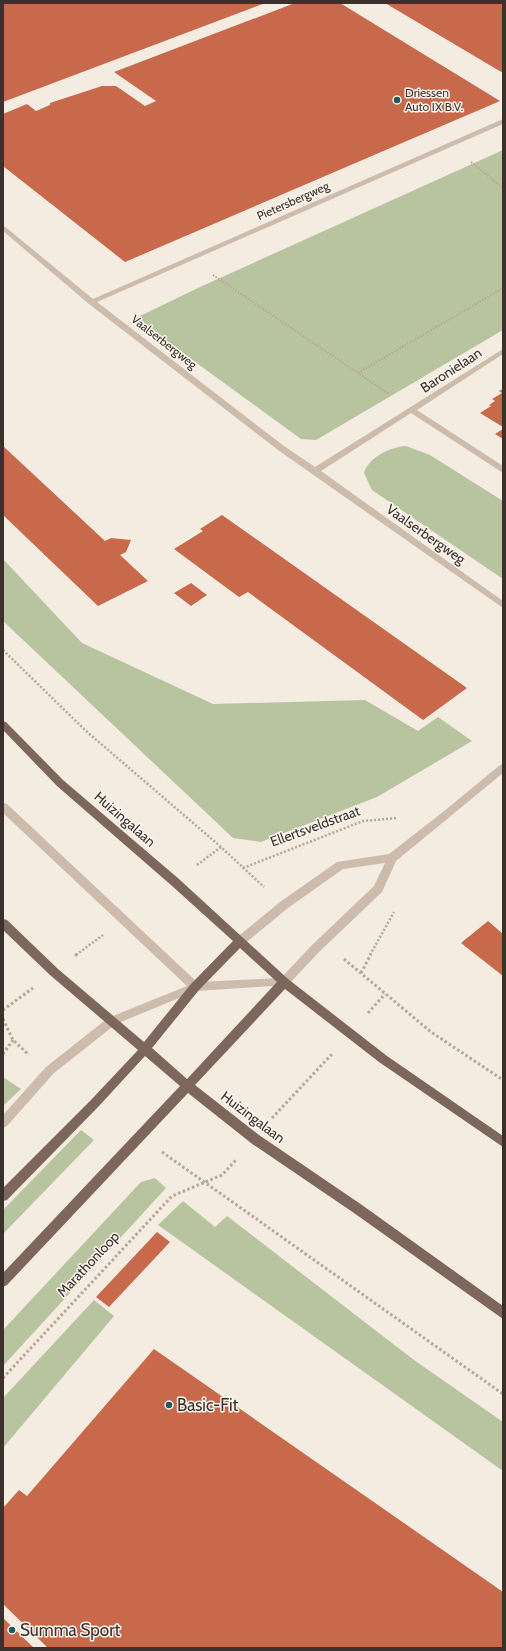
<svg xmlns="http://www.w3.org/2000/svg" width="506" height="1651" font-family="Cabin,sans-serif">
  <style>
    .green { fill: #b8c4a0 }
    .building { fill: #c8694b }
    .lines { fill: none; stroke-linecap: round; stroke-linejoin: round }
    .path-far2 { stroke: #b9a596; stroke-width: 2; stroke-dasharray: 1.5 1.5; stroke-linecap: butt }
    .path-far1 { stroke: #b9a596; stroke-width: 2.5; stroke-dasharray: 2 2; stroke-linecap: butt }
    .path { stroke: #b9a596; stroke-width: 3; stroke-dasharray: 2.5 2.5; stroke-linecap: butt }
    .minor { fill: #cdbbac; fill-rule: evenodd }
    .major { fill: #7d675c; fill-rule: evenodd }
    .poi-dot { fill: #1f5a5e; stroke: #fbf5ee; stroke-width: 1.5 }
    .labels { text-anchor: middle; stroke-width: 3; stroke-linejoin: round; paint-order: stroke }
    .far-poi-label { font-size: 12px; fill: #3b302b; stroke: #fbf5ee; text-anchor: start }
    .far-street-label { font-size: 12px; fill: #3b302b; stroke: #fbf5ee }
    .street-label { font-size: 14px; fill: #3b302b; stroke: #fbf5ee }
    .near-poi-label { font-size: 17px; fill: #3b302b; stroke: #fbf5ee; text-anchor: start }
  </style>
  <rect width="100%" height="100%" fill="#f4ebe1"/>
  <path class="green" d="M503 150V330L316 440 301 439 139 321 140 316 200 287Z
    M406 446 430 455 503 501V579L372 490 364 473C369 457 390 447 406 446Z
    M3 559 82 643 213 704 365 700 418 731 438 717 472 741 377 797 261 842 233 838 3 621Z
    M3 1077 21 1089 3 1106Z
    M81 1130 94 1140 3 1234V1210Z
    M155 1178 166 1188 3 1366V1330L141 1182Z
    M183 1201 215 1227 227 1216 414 1360 503 1422V1471L158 1225Z
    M94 1300 114 1316 3 1448V1398Z"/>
  <path class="building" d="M3 3H265L3 102Z
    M295 3H340L500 101 125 262 3 166V114L27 104 36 111 50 105V103L102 86H116L145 106 156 101 114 72Z
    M385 3H503V73Z
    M503 389V427L480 413 491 406 489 405 495 401 492 399 502 393 499 391Z
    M503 429V439L495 434Z
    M3 446 105 541 111 538 131 540 126 552 120 555 148 581 98 606 3 515Z
    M222 515 467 688 423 720 248 592 239 597 174 549 203 531 200 529Z
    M191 583 207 595 191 606 174 593Z
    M488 921 503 934V976L461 943Z
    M157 1232 170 1242 109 1307 96 1297Z
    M154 1349 503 1592V1648H48L3 1604V1508L19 1490 27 1496Z
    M3 1618 34 1648H3Z"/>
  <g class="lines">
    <path class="path-far2" d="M471 162 503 188
      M213 275 389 394
      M358 373 503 288"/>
    <path class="path-far1" d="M3 650 86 731 221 847 264 887
      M197 865 221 847
      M243 868 363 821 398 818
      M76 955 103 935
      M370 955 394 912"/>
    <path class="path" d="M75 956 77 954
      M344 959 431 1032 503 1080
      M361 973 371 954
      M3 1010 33 988
      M368 1013 385 994
      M3 1019 13 1040 29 1055
      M3 1054 13 1040
      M272 1118 333 1053
      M162 1152 503 1394
      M3 1378 172 1196 222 1175 236 1160"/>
    <path class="minor" d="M503 119V124L97 302 284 446 315 467 503 349V354L417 410 503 466V473L411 413 321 471 503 601V608L278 450 89 304 3 231V225L93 299Z
      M503 764V773L396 861 382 892 319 952 288 985 196 991 116 1024 54 1073 7 1126 3 1128V1115L46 1067 108 1018 187 986 3 813V803L7 804 197 982 281 978 311 946 374 886 385 863 343 869 288 908 243 945 239 946 235 945 234 942 235 939 280 902 337 862 389 854 443 812 500 765Z"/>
    <path class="major" d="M3 721 6 722 63 780 179 879 288 979 387 1056 503 1136V1147L379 1062 285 989 195 1085 259 1135 362 1205 503 1306V1319L354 1213 251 1143 188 1093 7 1285 3 1287V1273L180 1086 145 1056 99 1106 7 1200 3 1201V1188L91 1100 138 1050 50 975 3 930V919L7 920 58 969 144 1042 191 984 233 941 171 885 57 786 3 730ZM240 948 277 982 187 1079 152 1048 199 990Z"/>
  </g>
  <g class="poi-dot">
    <circle cx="397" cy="100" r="4"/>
    <circle cx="169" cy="1405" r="4"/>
    <circle cx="12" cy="1630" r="4"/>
  </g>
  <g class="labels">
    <g class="far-poi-label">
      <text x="405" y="97">Driessen<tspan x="405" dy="14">Auto IX B.V.</tspan></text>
    </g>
    <g class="far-street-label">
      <text transform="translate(293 201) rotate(-24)" y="4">Pietersbergweg</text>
      <text transform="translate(164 342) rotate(38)" y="4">Vaalserbergweg</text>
    </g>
    <g class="street-label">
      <text transform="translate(451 370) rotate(-33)" y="5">Baronielaan</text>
      <text transform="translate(426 534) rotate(35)" y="5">Vaalserbergweg</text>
      <text transform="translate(125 819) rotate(41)" y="5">Huizingalaan</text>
      <text transform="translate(315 826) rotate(-20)" y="5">Ellertsveldstraat</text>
      <text transform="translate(253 1117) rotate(37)" y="5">Huizingalaan</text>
      <text transform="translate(88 1264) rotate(-47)" y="5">Marathonloop</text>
    </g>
    <g class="near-poi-label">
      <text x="177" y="1411">Basic-Fit</text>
      <text x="20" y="1636">Summa Sport</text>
    </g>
  </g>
  <rect width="506" height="1651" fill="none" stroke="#3b302b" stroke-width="8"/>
</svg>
